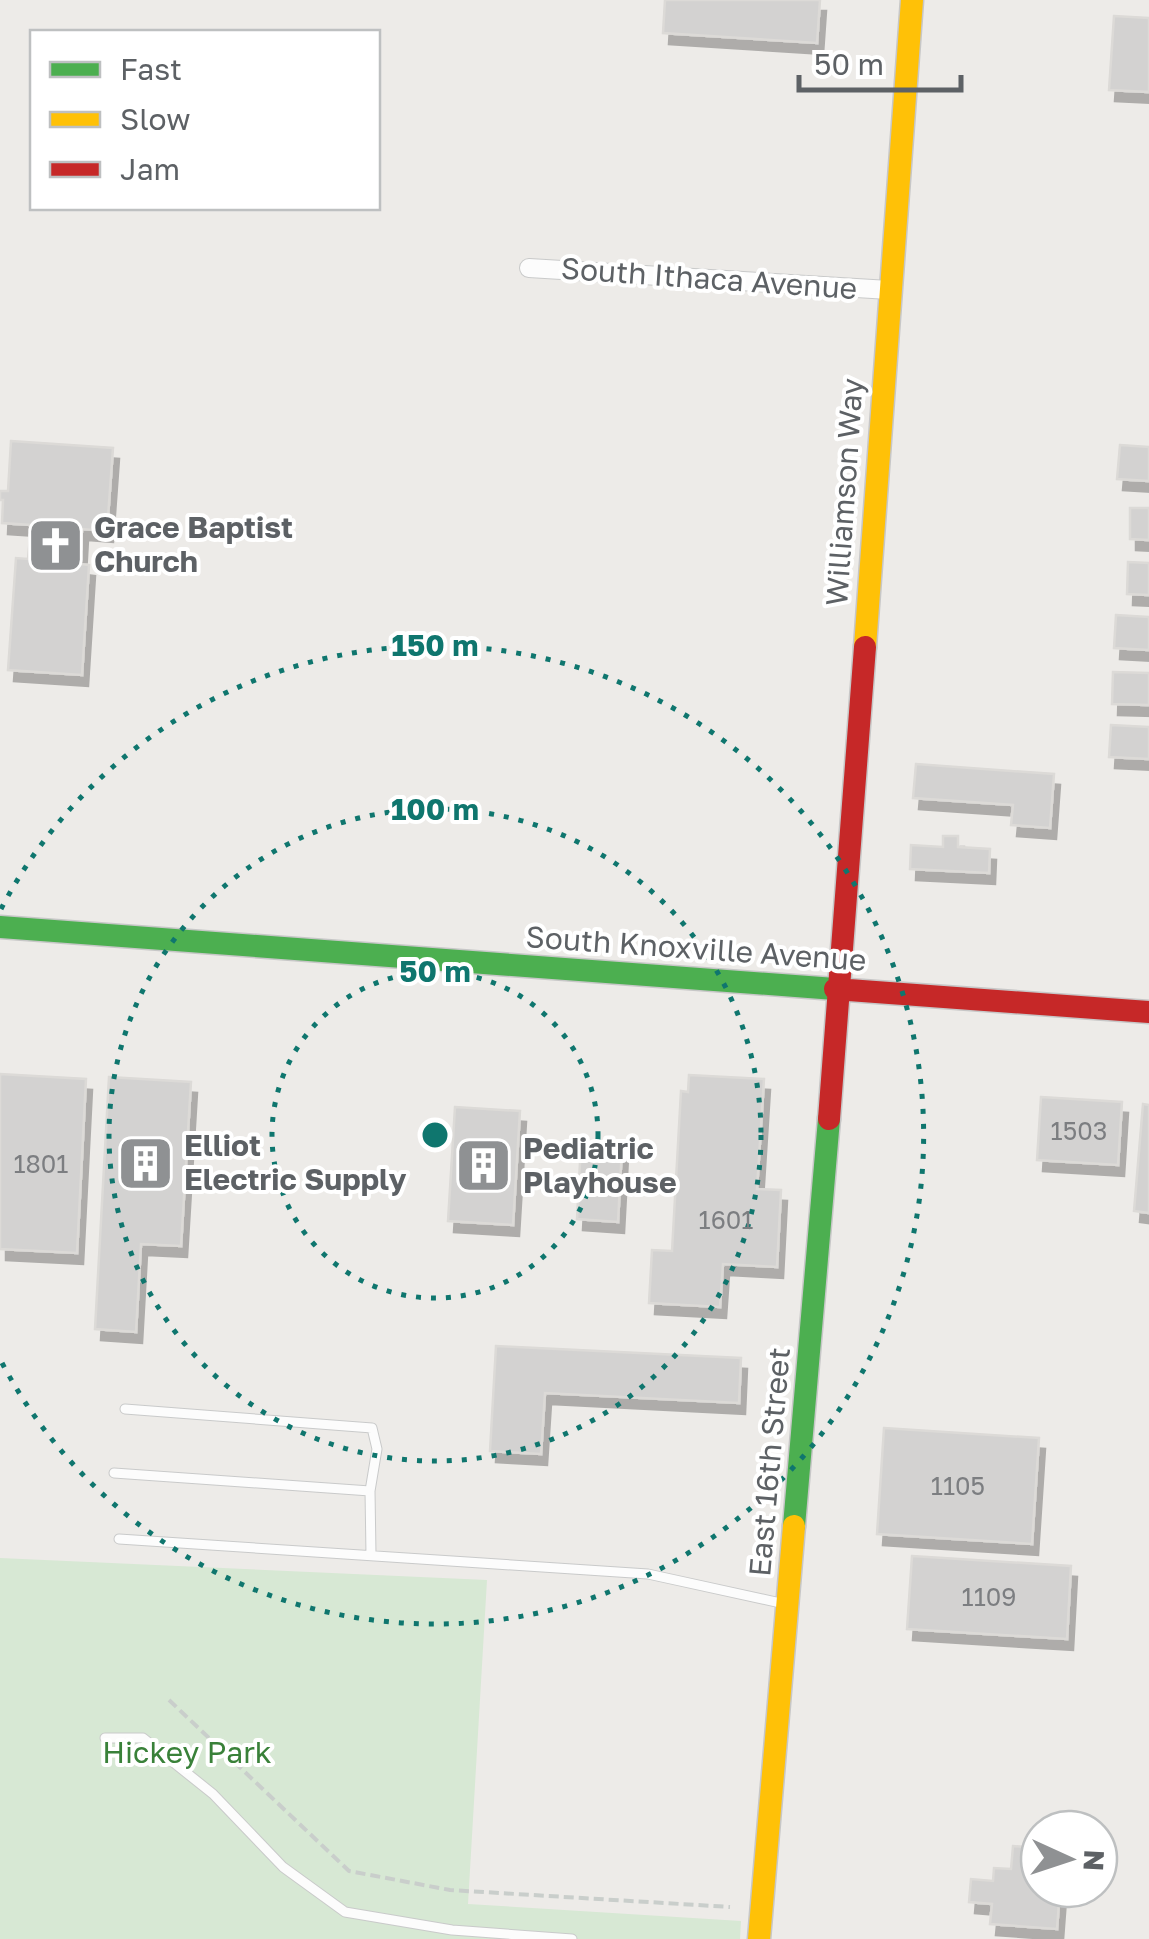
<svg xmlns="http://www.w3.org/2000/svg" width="1149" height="1939" font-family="'Golos Text',sans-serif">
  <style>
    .green { fill: #d7e8d4 }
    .building { fill: #d3d2d1; stroke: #dcdad7; stroke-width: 2.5; filter: url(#shadow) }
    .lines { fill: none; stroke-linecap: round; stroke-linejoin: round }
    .lane-casing { stroke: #c9caca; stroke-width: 11 }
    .street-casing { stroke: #c9caca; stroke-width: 20 }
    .fast-casing { stroke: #c7c7c7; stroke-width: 25 }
    .slow-casing { stroke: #c7c7c7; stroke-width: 25 }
    .jam-casing { stroke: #c7c7c7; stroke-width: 25 }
    .path { stroke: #c9cecb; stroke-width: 4; stroke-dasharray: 10 5; stroke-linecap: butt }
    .lane { stroke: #fcfcfc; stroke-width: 9 }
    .street { stroke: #fcfcfc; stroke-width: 18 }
    .fast { stroke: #4caf50; stroke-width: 22 }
    .slow { stroke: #ffc107; stroke-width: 22 }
    .jam { stroke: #c62828; stroke-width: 22 }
    .ring { fill: none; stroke: #0f766e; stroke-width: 5; stroke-dasharray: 5 10 }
    .labels { text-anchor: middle; stroke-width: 8; stroke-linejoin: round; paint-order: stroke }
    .number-label { font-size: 25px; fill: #7c7e81 }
    .street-label { font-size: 30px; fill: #5d6165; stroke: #fff }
    .poi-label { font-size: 30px; font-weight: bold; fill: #5d6165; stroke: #fff; text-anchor: start }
    .park-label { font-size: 30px; fill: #398139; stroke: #fff }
    .centre { fill: #0f766e; stroke: #fff; stroke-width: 5 }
    .ring-label { font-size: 30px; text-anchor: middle; font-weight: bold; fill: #0f766e; stroke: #fff; stroke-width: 8; stroke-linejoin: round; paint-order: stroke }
  </style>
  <defs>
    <filter id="shadow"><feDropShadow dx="6" dy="11" stdDeviation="0" flood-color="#0004"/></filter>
  </defs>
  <rect width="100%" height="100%" fill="#edebe8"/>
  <path class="green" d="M0 1558 487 1580 468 1904 741 1921 740 1939H0Z"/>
  <path class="building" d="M665 0H820L817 43 663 33Z
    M1114 16 1149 18V92L1109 90Z
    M11 441 113 448 107 531 82 529 80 564 89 565 82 675 8 670 16 558 28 559 31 525 2 523 3 500H0V491H8Z
    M1120 445 1149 447V481L1117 479Z
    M1130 508H1149V540L1130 539Z
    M1128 562 1149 563V595L1127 594Z
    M1116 615 1149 617V650L1114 648Z
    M1113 672 1149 673V705L1112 704Z
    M1111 725 1149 727V759L1109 757Z
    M916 764 1054 774 1050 828 1011 825 1013 805 913 798Z
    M943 836H958V847L990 849 989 873 910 869 911 845 943 847Z
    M0 1074 86 1079 77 1253 0 1249Z
    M689 1075 764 1079 757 1189 781 1190 777 1267 723 1264 720 1307 649 1303 652 1250 672 1251 681 1091 688 1092Z
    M109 1077 191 1082 181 1246 141 1244 136 1332 95 1329Z
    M1041 1097 1122 1102 1118 1165 1037 1160Z
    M1143 1104 1149 1105V1213L1134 1211Z
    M455 1107 520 1111 513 1225 448 1221Z
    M581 1144 622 1147 618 1222 577 1219Z
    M496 1346 741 1358 739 1403 545 1393 541 1454 490 1451Z
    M884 1428 1039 1438 1032 1544 877 1534Z
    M912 1556 1071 1566 1067 1639 907 1629Z
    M1013 1846 1039 1848V1889H1060L1057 1929 990 1924 992 1904 969 1902 971 1879 993 1881 994 1868 1011 1869Z"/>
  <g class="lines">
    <defs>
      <path id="lane" d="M125 1409 372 1428 377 1449 370 1491 371 1554
        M114 1473 370 1491
        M119 1539 648 1574 785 1604
        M105 1738H143L213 1794 283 1867 345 1912 452 1930 572 1939"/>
      <path id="street" d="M529 268 889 290"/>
      <path id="fast" d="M0 927 835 989
        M794 1526 829 1119"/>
      <path id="slow" d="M865 647 912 0
        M759 1939 794 1526"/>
      <path id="jam" d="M835 989 1149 1012
        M829 1119 865 647"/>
    </defs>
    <use href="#lane" class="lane-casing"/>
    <use href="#street" class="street-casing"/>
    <use href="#fast" class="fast-casing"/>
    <use href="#slow" class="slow-casing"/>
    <use href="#jam" class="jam-casing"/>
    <path class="path" d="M169 1700 349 1871 450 1890 730 1907"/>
    <use href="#lane" class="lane"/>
    <use href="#street" class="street"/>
    <use href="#fast" class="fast"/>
    <use href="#slow" class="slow"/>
    <use href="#jam" class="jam"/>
  </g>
  <g class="ring">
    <circle cx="435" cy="1135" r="163"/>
    <circle cx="435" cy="1135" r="326"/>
    <path d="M1 909A489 489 0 1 1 1 1361"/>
  </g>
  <defs>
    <symbol id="church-square" viewBox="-11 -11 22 22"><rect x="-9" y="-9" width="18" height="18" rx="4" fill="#8f9193" stroke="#fff"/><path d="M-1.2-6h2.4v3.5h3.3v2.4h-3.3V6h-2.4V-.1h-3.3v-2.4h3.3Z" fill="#fff"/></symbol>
    <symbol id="building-square" viewBox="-11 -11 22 22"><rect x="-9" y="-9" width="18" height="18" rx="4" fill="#8f9193" stroke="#fff"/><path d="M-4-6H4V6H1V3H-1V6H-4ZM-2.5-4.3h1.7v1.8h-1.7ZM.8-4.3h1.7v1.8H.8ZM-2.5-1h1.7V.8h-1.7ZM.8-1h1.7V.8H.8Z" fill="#fff"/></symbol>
  </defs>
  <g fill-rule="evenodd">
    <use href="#church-square" x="24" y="514" width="63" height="63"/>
    <use href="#building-square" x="114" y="1132" width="63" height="63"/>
    <use href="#building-square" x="452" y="1134" width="63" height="63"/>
  </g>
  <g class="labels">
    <g class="number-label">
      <text x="1079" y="1140">1503</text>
      <text x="41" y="1173">1801</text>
      <text x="726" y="1229">1601</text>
      <text x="958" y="1495">1105</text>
      <text x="989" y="1606">1109</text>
    </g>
    <g class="street-label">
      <text transform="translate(709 279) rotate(4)" y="10">South Ithaca Avenue</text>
      <text transform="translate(845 492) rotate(-86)" y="10">Williamson Way</text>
      <text transform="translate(696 949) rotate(4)" y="10">South Knoxville Avenue</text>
      <text transform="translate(770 1462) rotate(-85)" y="10">East 16th Street</text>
    </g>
    <g class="poi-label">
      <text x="94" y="538">Grace Baptist<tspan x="94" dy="34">Church</tspan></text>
      <text x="184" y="1156">Elliot<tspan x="184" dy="34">Electric Supply</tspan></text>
      <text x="523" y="1159">Pediatric<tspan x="523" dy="34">Playhouse</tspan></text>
    </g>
    <g class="park-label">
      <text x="187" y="1763">Hickey Park</text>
    </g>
  </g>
  <circle cx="435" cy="1135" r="15" class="centre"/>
  <g class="ring-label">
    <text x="435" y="656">150 m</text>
    <text x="435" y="820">100 m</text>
    <text x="435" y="982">50 m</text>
  </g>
  <rect x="30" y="30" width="350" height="180" fill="#ffffff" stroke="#bec0c1" stroke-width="2.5"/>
  <rect x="50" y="62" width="50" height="15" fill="#4caf50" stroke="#bec0c1" stroke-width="2.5"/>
  <text x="120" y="80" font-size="30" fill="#5d6165">Fast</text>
  <rect x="50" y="112" width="50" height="15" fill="#ffc107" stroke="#bec0c1" stroke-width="2.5"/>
  <text x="120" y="130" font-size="30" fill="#5d6165">Slow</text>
  <rect x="50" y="162" width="50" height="15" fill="#c62828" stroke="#bec0c1" stroke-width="2.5"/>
  <text x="120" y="180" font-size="30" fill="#5d6165">Jam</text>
  <g transform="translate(1069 1859) rotate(93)"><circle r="48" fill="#ffffff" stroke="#bec0c1" stroke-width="2.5"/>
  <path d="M0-8L18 38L0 25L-18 38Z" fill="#8f9193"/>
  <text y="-15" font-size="28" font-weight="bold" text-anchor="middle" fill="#5d6165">N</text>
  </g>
  <path d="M799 75v15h162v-15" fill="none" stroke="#5d6165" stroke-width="5"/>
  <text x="814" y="75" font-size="30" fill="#5d6165" stroke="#ffffff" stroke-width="8" paint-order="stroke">50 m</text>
</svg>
